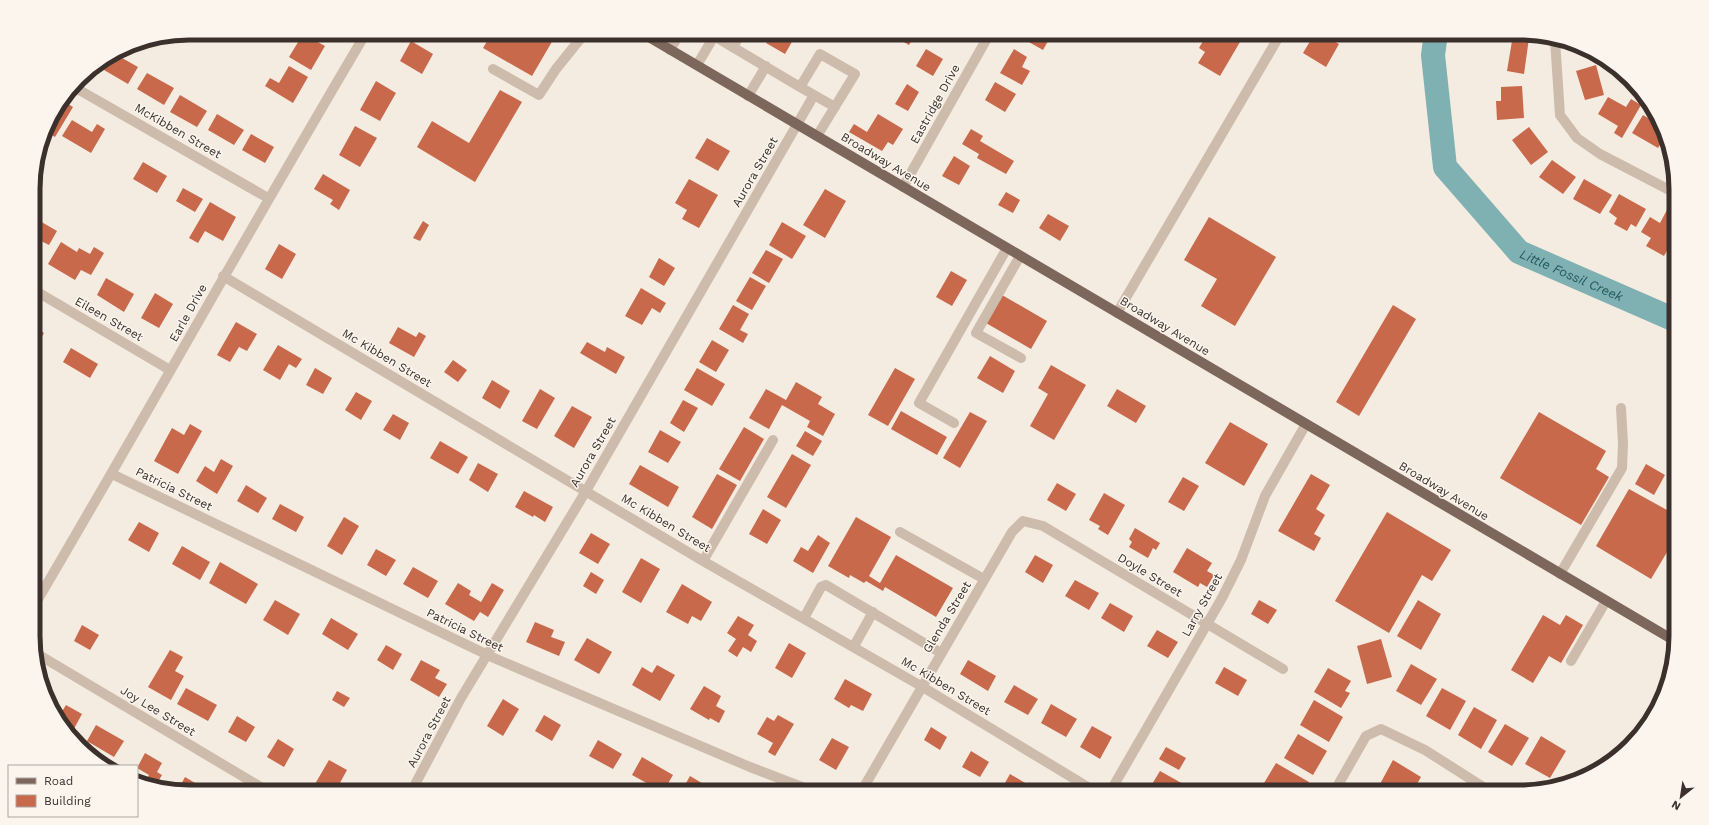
<svg xmlns="http://www.w3.org/2000/svg" width="1709" height="825" font-family="'Work Sans',sans-serif">
  <style>
    .lines { fill: none; stroke-linecap: round; stroke-linejoin: round }
    .river { stroke: #7fb0b2; stroke-width: 24 }
    .building { fill: #c8694b }
    .minor { stroke: #cdbbac; stroke-width: 10 }
    .major { stroke: #7d675c; stroke-width: 10 }
    .labels { text-anchor: middle; stroke-width: 3; stroke-linejoin: round; paint-order: stroke }
    .street-label { font-size: 12px; fill: #3b302b; stroke: #fbf5ee }
    .water-label { font-size: 13px; font-style: italic; fill: #1f5a5e; stroke: #fbf5ee }
    .rim { fill: none; stroke: #3b302b; stroke-width: 5 }
  </style>
  <rect width="100%" height="100%" fill="#f4ebe1"/>
  <g class="lines">
    <path class="river" id="s1" d="M1436 33 1433 55 1445 167 1519 252 1675 320"/>
  </g>
  <path class="building" d="M492 33H557L532 76 483 48Z
    M772 33H797L785 54 766 43Z
    M894 33H916L909 45 893 36Z
    M931 33H942L939 38Z
    M1032 33H1050L1052 34 1043 50 1027 41Z
    M1216 33H1224L1240 42 1220 76 1198 63 1205 52 1199 48 1206 36 1212 40Z
    M1315 33H1319L1339 44 1326 67 1303 53Z
    M303 34 325 46 311 70 289 57Z
    M1513 35 1529 38 1524 74 1507 71Z
    M411 41 433 54 422 74 400 61Z
    M926 49 943 59 933 76 916 66Z
    M1014 49 1027 57 1022 67 1030 71 1022 85 1000 73Z
    M115 54 138 67 128 84 104 70Z
    M1596 65 1604 95 1585 100 1576 71Z
    M95 66 90 74 86 72Z
    M289 66 308 77 293 103 265 86 270 78 279 83Z
    M147 73 174 88 164 105 137 89Z
    M376 81 396 93 380 121 360 110Z
    M995 82 1016 94 1005 112 985 100Z
    M907 84 919 92 908 111 895 104Z
    M1522 86 1524 118 1497 120 1496 101H1501V87Z
    M500 90 522 102 475 182 417 147 432 121 469 143Z
    M180 95 207 111 197 127 170 112Z
    M1608 97 1626 107 1631 99 1641 105 1622 138 1614 133 1618 126 1598 114Z
    M63 101 73 107 55 137 46 132 49 120Z
    M217 114 244 130 234 145 208 130Z
    M878 114 903 129 893 145 888 142 882 151 849 132 854 124 867 132Z
    M1643 115 1663 127 1666 136 1658 148 1632 133Z
    M72 120 92 132 97 124 105 129 91 153 62 136Z
    M355 126 377 138 360 167 339 155Z
    M1529 127 1548 152 1531 165 1512 140Z
    M971 129 983 136 980 141 1014 161 1006 174 977 158 979 154 962 144Z
    M251 134 274 147 265 163 242 150Z
    M707 138 730 151 718 171 695 158Z
    M1668 144 1671 154V155L1664 151Z
    M954 156 970 166 959 185 942 176Z
    M1552 160 1576 177 1563 194 1539 177Z
    M143 162 167 176 157 193 133 179Z
    M323 174 350 190 339 210 330 204 333 200 314 189Z
    M689 179 718 195 699 228 682 219 687 210 675 203Z
    M1584 179 1612 195 1600 214 1573 199Z
    M183 188 203 199 195 212 176 201Z
    M825 189 846 201 825 238 803 225Z
    M1006 192 1020 200 1013 213 998 205Z
    M1619 194 1646 209 1636 227 1631 224 1627 231 1614 224 1617 218 1609 212Z
    M210 202 236 217 223 241 205 231 198 243 189 238Z
    M1668 208 1675 211V236L1664 256 1646 246 1651 238 1641 232 1650 217 1660 223Z
    M1048 214 1069 226 1060 241 1039 228Z
    M33 217 57 231 49 245 41 241 34 253Z
    M1209 217 1276 257 1235 326 1201 306 1217 279 1184 260Z
    M423 221 429 225 420 241 413 238Z
    M782 222 806 236 792 259 769 245Z
    M61 242 77 252 79 248 90 254 94 247 104 253 91 275 81 270 75 280 48 264Z
    M279 244 296 254 282 279 265 269Z
    M766 250 783 259 769 283 752 273Z
    M659 258 675 268 664 286 649 277Z
    M951 271 967 280 952 306 936 297Z
    M750 277 766 286 752 310 736 301Z
    M106 278 134 294 124 312 97 295Z
    M641 288 666 303 660 313 652 308 642 325 625 316Z
    M155 293 173 304 159 328 141 318Z
    M1002 295 1047 321 1031 349 986 323Z
    M733 305 749 314 740 330 748 334 743 343 719 329Z
    M1393 305 1416 319 1359 416 1336 402Z
    M236 322 257 334 247 351 239 347 230 362 217 355Z
    M34 327 44 333 34 351Z
    M398 327 416 337 419 332 426 336 414 357 389 343Z
    M712 340 729 350 716 372 699 362Z
    M587 342 605 352 607 347 625 357 616 374 580 353Z
    M278 345 302 359 296 368 289 364 280 380 263 370Z
    M71 348 98 364 90 378 63 362Z
    M990 356 1015 371 1003 393 977 378Z
    M453 360 467 370 458 382 444 372Z
    M1051 365 1086 385 1054 440 1030 426 1048 394 1038 388Z
    M315 368 332 378 323 394 306 385Z
    M697 368 725 384 712 406 684 390Z
    M895 368 915 379 888 426 868 415Z
    M492 380 510 391 500 409 482 398Z
    M796 382 822 397 818 404 835 414 823 436 807 427 810 421 782 405 769 429 749 418 766 389 786 400Z
    M540 389 555 398 537 429 522 421Z
    M1117 389 1146 406 1136 423 1107 406Z
    M356 392 372 401 361 420 345 410Z
    M683 400 698 408 684 432 670 423Z
    M572 406 592 417 574 448 554 436Z
    M901 411 947 437 937 455 891 429Z
    M970 412 987 421 960 468 943 458Z
    M1539 412 1606 451 1596 469 1609 477 1581 525 1500 478Z
    M393 414 409 423 400 440 383 430Z
    M1230 422 1268 444 1244 486 1205 463Z
    M190 424 202 431 178 474 154 461 172 428 184 435Z
    M744 427 764 439 740 481 719 469Z
    M660 430 681 442 668 463 648 452Z
    M805 431 822 441 813 456 796 446Z
    M440 441 468 457 458 474 430 458Z
    M792 454 811 465 786 508 767 497Z
    M221 459 233 466 217 494 196 481 205 466 214 472Z
    M478 463 498 474 488 492 469 480Z
    M1646 464 1665 475 1654 495 1635 484Z
    M640 465 679 487 668 507 629 484Z
    M717 474 737 485 712 529 692 517Z
    M1311 474 1330 485 1316 509 1325 515 1314 534 1321 538 1314 551 1278 531Z
    M1183 477 1199 486 1184 511 1168 502Z
    M1057 483 1076 494 1066 511 1047 500Z
    M246 485 267 498 258 513 237 501Z
    M1629 489 1676 515V521L1670 531 1676 534V537L1651 579 1596 546Z
    M524 491 553 507 545 522 534 515 533 517 515 507Z
    M1104 493 1125 505 1108 535 1098 529 1100 526 1089 520Z
    M280 504 304 517 296 532 272 519Z
    M763 509 781 520 767 544 749 534Z
    M1387 512 1451 550 1432 581 1422 575 1389 633 1335 601Z
    M344 517 359 526 342 555 327 546Z
    M856 517 891 537 869 576 880 583 896 555 953 588 936 617 885 587 883 591 866 581 864 583 850 575 849 578 828 566Z
    M139 522 159 533 149 552 128 540Z
    M1135 528 1160 543 1156 550 1153 548 1148 558 1129 547 1132 542 1129 539Z
    M591 533 610 544 598 564 579 553Z
    M818 535 830 543 813 573 793 561 801 547 808 551Z
    M182 546 210 562 200 580 172 564Z
    M1187 548 1212 563 1207 571 1214 575 1207 587 1200 583 1198 587 1173 572Z
    M376 549 396 560 386 576 367 565Z
    M1035 555 1053 565 1043 583 1025 572Z
    M641 558 660 569 641 603 622 592Z
    M220 562 258 584 246 604 209 583Z
    M413 567 438 581 428 598 403 584Z
    M591 572 604 580 596 594 583 586Z
    M1075 580 1099 593 1089 610 1065 596Z
    M458 583 471 591 469 595 481 602 492 583 504 590 488 617 480 612 474 621 445 604Z
    M682 584 712 602 701 621 692 616 688 624 666 612Z
    M275 600 300 614 288 635 263 620Z
    M1259 600 1277 610 1268 624 1251 614Z
    M1418 600 1441 614 1421 650 1397 636Z
    M1110 603 1133 616 1124 632 1101 618Z
    M1543 615 1560 625 1566 615 1583 625 1561 663 1549 656 1533 683 1511 670Z
    M738 616 754 625 748 635 757 641 751 652 743 647 737 657 728 651 736 639 727 633Z
    M331 618 358 634 348 650 322 634Z
    M535 622 554 630 551 637 565 642 559 656 526 642Z
    M82 625 99 635 90 650 74 641Z
    M1157 630 1178 642 1168 658 1147 646Z
    M587 638 612 652 599 674 574 660Z
    M1381 639 1392 677 1367 684 1357 646Z
    M789 643 806 653 792 678 775 668Z
    M386 645 402 654 393 670 377 660Z
    M170 650 183 657 175 671 184 676 171 700 148 687Z
    M421 660 440 670 435 678 447 684 439 697 410 680Z
    M968 660 996 676 988 691 960 674Z
    M1411 664 1437 679 1421 705 1396 691Z
    M657 665 675 675 660 701 632 685 642 667 652 673Z
    M1224 667 1247 680 1238 696 1215 683Z
    M1328 668 1351 681 1345 691 1350 693 1341 708 1314 692Z
    M845 679 872 694 863 711 851 705 849 708 834 699Z
    M1014 685 1038 699 1028 715 1004 702Z
    M704 686 721 696 716 706 725 711 719 723 710 718 709 720 690 709Z
    M186 688 217 705 208 721 177 704Z
    M1442 688 1466 701 1450 730 1426 716Z
    M337 691 350 698 344 707 332 700Z
    M503 699 519 709 503 736 487 726Z
    M1314 700 1343 717 1329 742 1300 725Z
    M1051 704 1077 719 1066 737 1041 723Z
    M66 705 82 714 70 736 58 718Z
    M1474 707 1497 720 1481 749 1458 735Z
    M544 715 561 725 552 741 535 731Z
    M778 715 794 724 775 756 768 752 773 743 757 734 767 717 774 721Z
    M237 716 255 727 246 742 228 732Z
    M1505 724 1529 738 1512 766 1488 752Z
    M96 725 124 741 114 757 87 741Z
    M1092 726 1112 737 1100 759 1080 747Z
    M931 727 947 737 940 750 924 740Z
    M1298 734 1327 751 1313 775 1284 758Z
    M1541 736 1566 751 1550 778 1525 764Z
    M832 738 849 747 836 770 819 760Z
    M278 739 294 749 284 767 267 757Z
    M598 740 622 754 613 769 589 756Z
    M1166 747 1186 758 1179 770 1159 759Z
    M971 751 989 762 980 777 962 767Z
    M145 753 162 763 157 772 162 775 156 785 145 782 149 775 137 768Z
    M642 757 673 775 663 792 632 775Z
    M329 760 347 770 335 792H329L315 784Z
    M1393 760 1421 777 1417 784 1423 788 1420 792H1393L1380 784Z
    M1276 763 1309 782 1303 792H1267L1261 788Z
    M1160 771 1185 785 1181 792H1154L1149 789Z
    M1589 773 1590 774 1570 784 1561 786 1560 780Z
    M1010 774 1027 784 1022 792H1005L1001 790Z
    M690 776 717 792H681Z
    M185 777 202 787 199 792 178 790Z
    M379 783 387 787 384 792H374Z
    M364 788 371 792H362Z"/>
  <g class="lines">
    <path class="minor" d="M714 36 800 87 820 54 855 74 817 136
      M1555 40 1560 115 1577 138 1600 154 1675 193
      M733 47 741 33
      M670 50 680 33
      M697 65 716 33
      M493 69 539 95 556 69 585 33
      M74 87 268 198
      M814 95 835 107
      M748 96 766 66
      M903 187 990 33
      M1020 256 976 333 1021 358
      M223 276 703 561 921 686 1096 792
      M34 290 170 370
      M1117 313 1281 33
      M954 423 919 403 1007 248
      M112 474 494 658 750 767 815 792
      M900 532 984 579
      M703 561 773 440
      M1560 574 1622 468 1623 443 1621 408
      M34 606C146 416 253 223 366 33
      M804 618 821 587 826 585 941 653
      M854 646 873 612
      M34 652 269 792
      M1571 661 1606 601
      M411 792 461 698 586 491 814 95 800 87
      M861 792 1012 532 1023 521 1043 526 1283 669
      M1110 792 1222 598 1241 560 1265 496 1306 424
      M1334 792 1366 736 1381 729 1425 750 1491 792"/>
    <path class="major" d="M642 33 1675 641"/>
  </g>
  <g class="labels">
    <g class="street-label">
      <text transform="translate(935 104) rotate(-61)" y="4">Eastridge Drive</text>
      <text transform="translate(178 131) rotate(30)" y="4">McKibben Street</text>
      <text transform="translate(886 162) rotate(31)" y="4">Broadway Avenue</text>
      <text transform="translate(755 172) rotate(-60)" y="4">Aurora Street</text>
      <text transform="translate(188 313) rotate(-61)" y="4">Earle Drive</text>
      <text transform="translate(109 319) rotate(30)" y="4">Eileen Street</text>
      <text transform="translate(1165 326) rotate(31)" y="4">Broadway Avenue</text>
      <text transform="translate(387 358) rotate(31)" y="4">Mc Kibben Street</text>
      <text transform="translate(593 452) rotate(-60)" y="4">Aurora Street</text>
      <text transform="translate(174 489) rotate(26)" y="4">Patricia Street</text>
      <text transform="translate(1444 491) rotate(31)" y="4">Broadway Avenue</text>
      <text transform="translate(666 523) rotate(31)" y="4">Mc Kibben Street</text>
      <text transform="translate(1150 575) rotate(31)" y="4">Doyle Street</text>
      <text transform="translate(1202 605) rotate(-61)" y="4">Larry Street</text>
      <text transform="translate(947 617) rotate(-59)" y="4">Glenda Street</text>
      <text transform="translate(465 630) rotate(26)" y="4">Patricia Street</text>
      <text transform="translate(946 686) rotate(31)" y="4">Mc Kibben Street</text>
      <text transform="translate(158 711) rotate(31)" y="4">Joy Lee Street</text>
      <text transform="translate(429 732) rotate(-62)" y="4">Aurora Street</text>
    </g>
    <g class="water-label">
      <text dy="5" stroke="none"><textPath href="#s1" startOffset="305">Little Fossil Creek</textPath></text>
    </g>
  </g>
  <path d="M0 0H1709V825H0ZM189 40H1520A149 149 0 0 1 1669 189V636A149 149 0 0 1 1520 785H189A149 149 0 0 1 40 636V189A149 149 0 0 1 189 40Z" fill="#fbf5ee" fill-rule="evenodd"/>
  <path class="rim" d="M189 40H1520A149 149 0 0 1 1669 189V636A149 149 0 0 1 1520 785H189A149 149 0 0 1 40 636V189A149 149 0 0 1 189 40Z"/>
  <rect x="8" y="765" width="130" height="52" fill="#fbf5ee" stroke="#aea6a0"/>
  <rect x="16" y="778" width="20" height="6" fill="#7d675c" stroke="#aea6a0"/>
  <text x="44" y="785" font-size="12" fill="#3b302b">Road</text>
  <rect x="16" y="795" width="20" height="12" fill="#c8694b" stroke="#aea6a0"/>
  <text x="44" y="805" font-size="12" fill="#3b302b">Building</text>
  <g transform="translate(1681 797) rotate(210)" stroke="#fbf5ee" stroke-width="3" paint-order="stroke">
  <path d="M0-3L7 15L0 10L-7 15Z" fill="#3b302b"/>
  <text y="-6" font-size="11" font-weight="bold" text-anchor="middle" fill="#3b302b">N</text>
  </g>
</svg>
